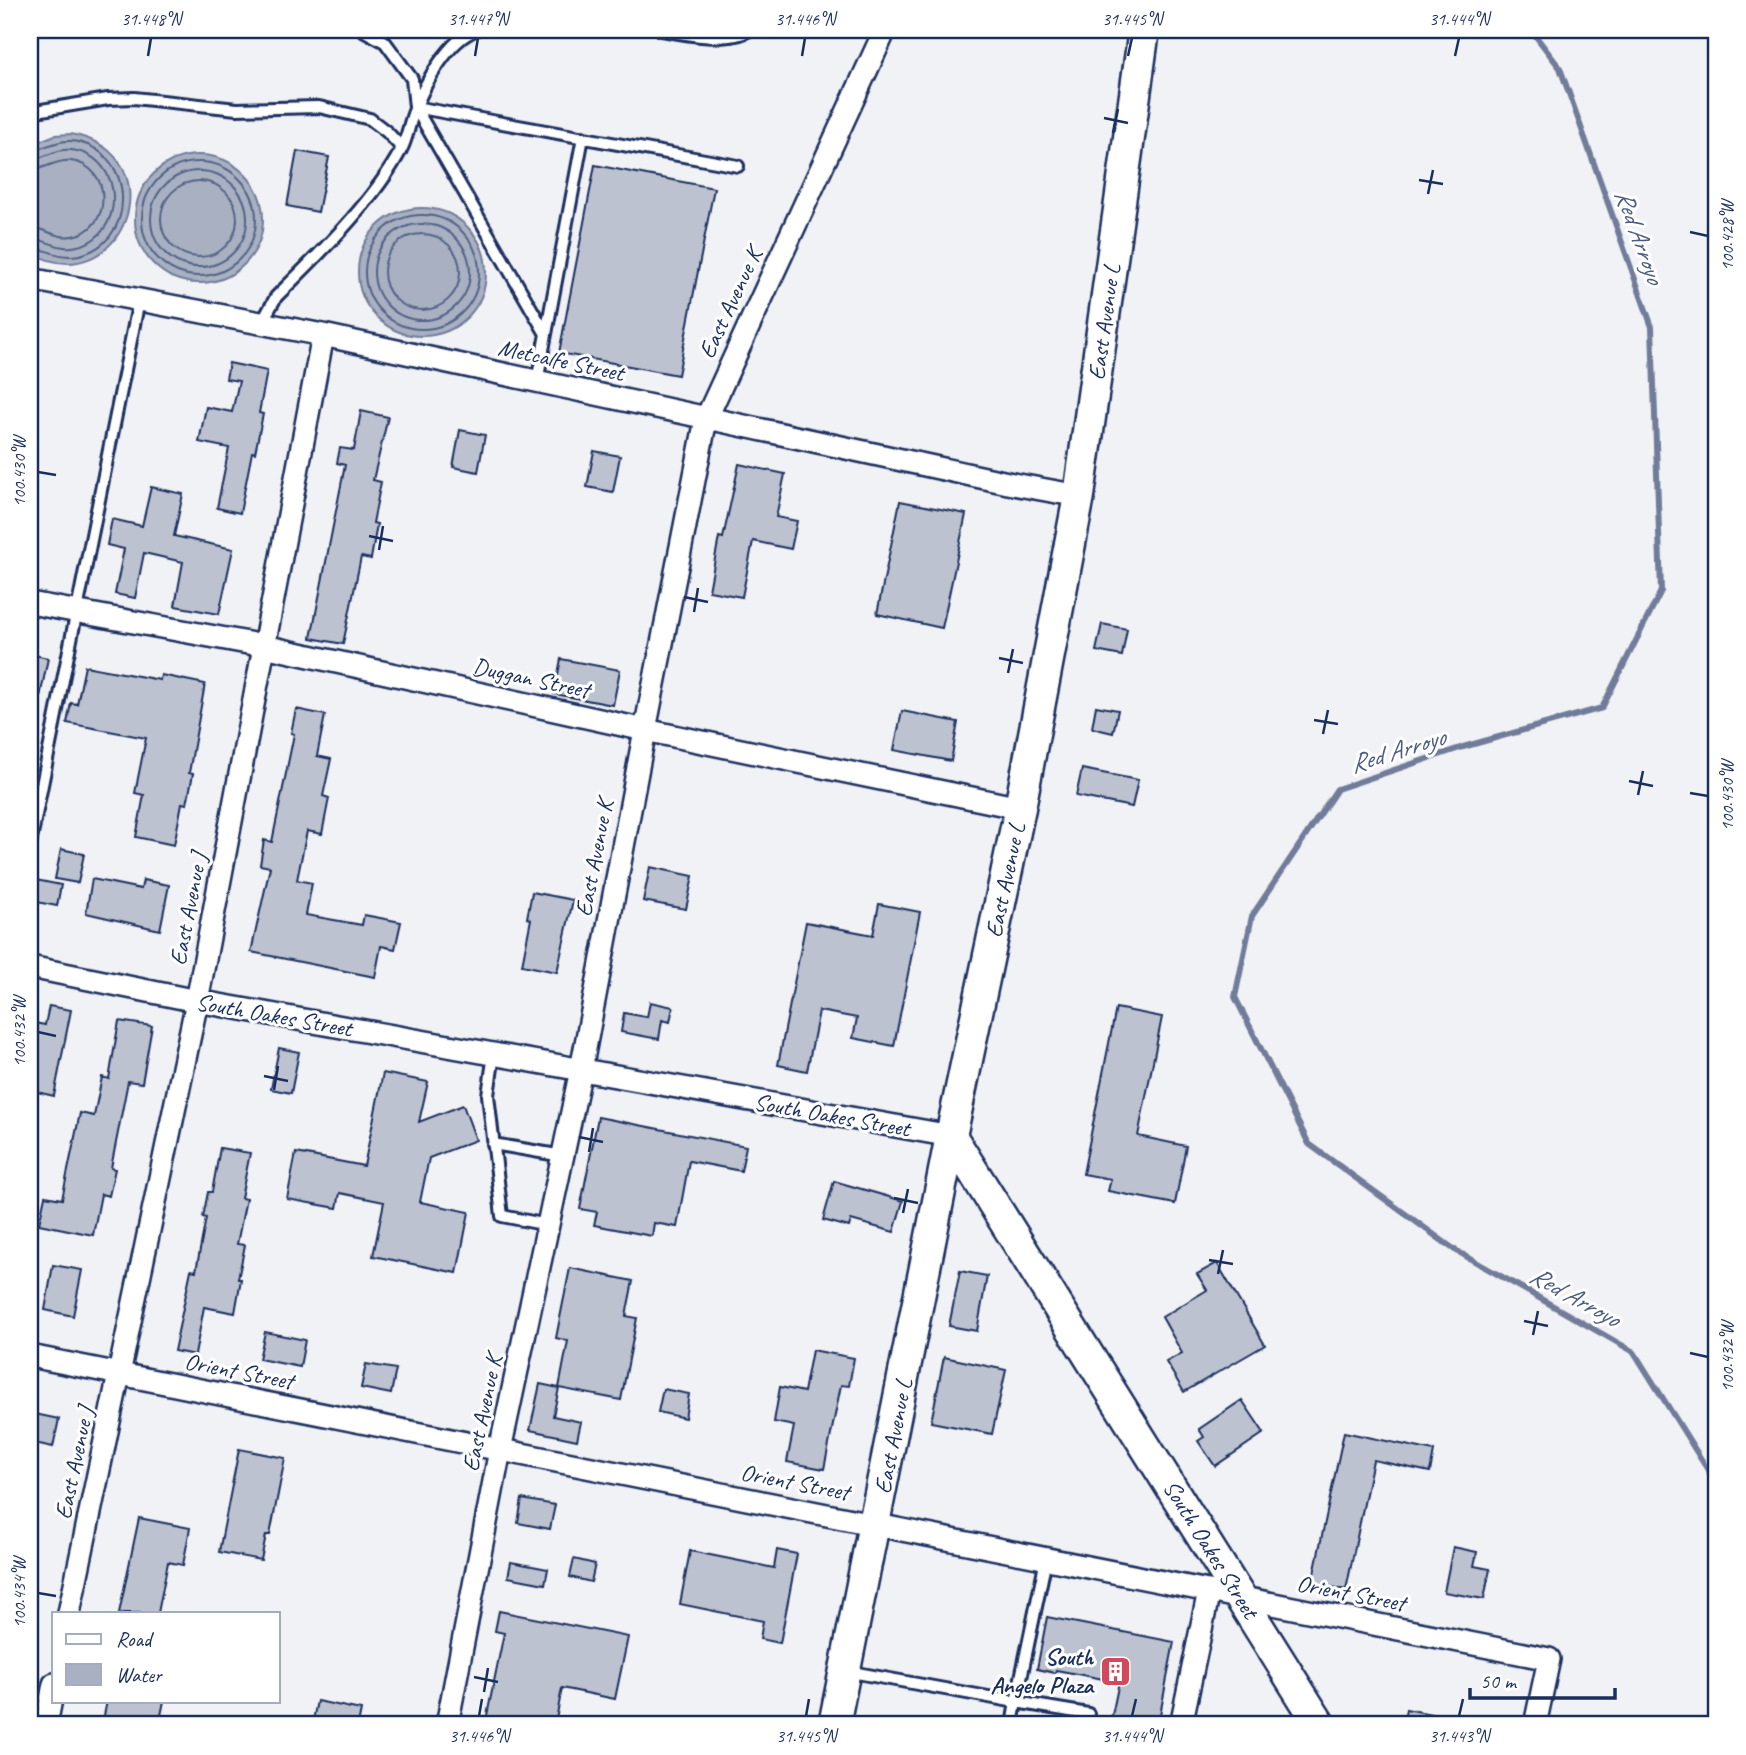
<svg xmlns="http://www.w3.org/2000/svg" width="1746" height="1755" font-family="Caveat,sans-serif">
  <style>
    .water { fill: #a8b0c2; stroke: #707c9a; stroke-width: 2 }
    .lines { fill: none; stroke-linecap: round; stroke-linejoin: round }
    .shore { stroke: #536386; stroke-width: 2 }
    .stream { stroke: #707c9a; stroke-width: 6 }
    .building { fill: #bcc2d0; stroke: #1b2f5e; stroke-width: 2 }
    .service-casing { stroke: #1b2f5e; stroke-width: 16 }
    .minor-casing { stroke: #1b2f5e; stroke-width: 26 }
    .secondary-casing { stroke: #1b2f5e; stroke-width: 35 }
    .service { stroke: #fff; stroke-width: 10 }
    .minor { stroke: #fff; stroke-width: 21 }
    .secondary { stroke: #fff; stroke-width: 30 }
    .ticks { fill: none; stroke: #1b2f5e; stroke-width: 2.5 }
    .labels { text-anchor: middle; stroke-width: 6; stroke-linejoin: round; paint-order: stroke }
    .street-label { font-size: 24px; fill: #1b2f5e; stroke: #fff }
    .poi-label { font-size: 24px; font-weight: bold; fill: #1b2f5e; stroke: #fff; text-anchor: end }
    .water-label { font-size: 26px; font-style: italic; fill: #4c5c81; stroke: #fff }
    .neatline { fill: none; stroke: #1b2f5e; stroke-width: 2.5 }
    .ticks-label { font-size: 18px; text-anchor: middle; fill: #1b2f5e }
  </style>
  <rect width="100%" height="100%" fill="#f1f2f5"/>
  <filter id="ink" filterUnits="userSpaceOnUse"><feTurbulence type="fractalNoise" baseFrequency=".0143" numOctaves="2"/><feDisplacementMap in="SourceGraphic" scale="14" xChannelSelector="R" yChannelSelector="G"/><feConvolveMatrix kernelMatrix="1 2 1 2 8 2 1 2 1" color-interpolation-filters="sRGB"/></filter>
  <g filter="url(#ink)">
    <path class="water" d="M71 134C179 155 121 304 30 252V145L55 135Z
      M135 219a64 64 0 1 1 128 0a64 64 0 1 1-128 0Z
      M358 272a64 64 0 1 1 128 0a64 64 0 1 1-128 0Z"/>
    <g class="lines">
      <path class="shore" d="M30 151C44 149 55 140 71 141 139 148 139 250 72 256 56 257 44 248 30 247
        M30 160C44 159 55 148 71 150 127 156 127 241 72 247 56 249 45 239 30 238
        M142 219a57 57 0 1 1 114 0a57 57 0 1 1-114 0Z
        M30 170C45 170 56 159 71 161 113 166 113 230 72 236 56 239 45 228 30 227
        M151 219a48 48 0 1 1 96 0a48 48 0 1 1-96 0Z
        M161 219a38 38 0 1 1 76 0a38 38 0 1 1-76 0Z
        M365 272a57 57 0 1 1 114 0a57 57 0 1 1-114 0Z
        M374 272a48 48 0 1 1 96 0a48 48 0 1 1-96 0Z
        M384 272a38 38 0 1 1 76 0a38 38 0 1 1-76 0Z"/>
      <path class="stream" d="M1531 30 1560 68 1652 327 1661 591 1602 708 1463 747 1337 789 1252 916 1235 997 1309 1144 1455 1250 1634 1352 1716 1483"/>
    </g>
    <path class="building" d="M297 151 329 157 318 212 287 206Z
      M595 165 714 188 678 375 559 353Z
      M229 363 267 371 259 413 263 414 255 453 252 452 240 513 217 508 229 448 199 442 206 407 232 412 239 381 226 379Z
      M361 411 388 417 373 480 381 482 373 523 377 524 371 559 361 557 343 644 311 638 345 465 337 463 340 448 354 450Z
      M460 430 485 435 478 472 453 467Z
      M594 451 620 456 613 492 587 487Z
      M739 464 785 474 776 517 797 521 791 549 753 541 742 597 709 591 719 537 723 538Z
      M151 487 183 494 174 536 233 549 219 614 175 606 183 562 144 553 135 598 115 594 124 549 107 545 112 519 142 526Z
      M900 501 966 514 942 628 877 614Z
      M1102 624 1127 629 1122 656 1096 651Z
      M30 654 48 658 37 712 30 711Z
      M561 659 620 670 613 705 554 694Z
      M85 666 160 680 161 675 205 684 189 773 193 774 187 804 182 803 174 845 136 837 144 795 135 793 146 738 67 723 71 703 77 704Z
      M1096 706 1118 710 1113 733 1092 728Z
      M296 709 325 715 317 756 331 759 323 796 329 798 322 834 307 831 297 880 312 883 306 915 362 925 364 915 401 922 395 949 381 946 375 977 251 952 270 867 260 865 264 840 272 842 294 734 291 733Z
      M902 711 958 722 951 761 894 750Z
      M1082 769 1138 780 1132 807 1076 796Z
      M61 849 84 854 78 883 55 879Z
      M650 867 693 876 686 909 643 901Z
      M92 879 141 889 143 880 169 885 160 930 86 913Z
      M36 880 61 885 57 906 32 901Z
      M532 892 573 900 557 972 522 965 531 919 527 918Z
      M879 904 920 912 894 1046 853 1038 857 1018 819 1011 807 1071 778 1065 806 922 873 935Z
      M650 1002 673 1007 670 1022 662 1020 659 1039 621 1032 624 1013 647 1017Z
      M49 1006 71 1010 54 1096 33 1091 36 1073 30 1072V1022L45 1025Z
      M1116 1008 1162 1017 1138 1136 1186 1146 1175 1204 1108 1191 1111 1179 1083 1174Z
      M119 1021 152 1026 142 1083 128 1081 111 1168 115 1169 109 1196 101 1194 93 1235 39 1224 45 1196 62 1199 80 1113 94 1116 102 1077 109 1079Z
      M279 1048 299 1052 291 1093 271 1089Z
      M383 1073 428 1082 419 1122 463 1105 476 1140 429 1158 420 1202 469 1212 457 1273 373 1256 384 1202 340 1193 337 1208 287 1199 296 1153 364 1166Z
      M598 1117 746 1146 741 1171 689 1161 677 1227 654 1223 652 1236 594 1225 597 1212 580 1209Z
      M220 1148 250 1153 241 1198 246 1199 237 1244 245 1245 238 1279H241L235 1313 204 1307 195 1355 174 1351 191 1270 196 1271 206 1218 203 1217 208 1192H212Z
      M834 1181 903 1201 894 1232 851 1220 849 1227 823 1220Z
      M1217 1263 1265 1345 1184 1392 1166 1362 1182 1353 1162 1317 1207 1290 1197 1274Z
      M53 1265 82 1270 73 1316 45 1310Z
      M570 1268 633 1281 626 1316 637 1318 621 1400 559 1388 568 1341 556 1338Z
      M960 1271 987 1276 977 1331 949 1326Z
      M265 1332 305 1340 300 1367 259 1359Z
      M812 1350 854 1358 849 1386 841 1385 824 1469 787 1462 794 1426 774 1422 780 1387 804 1392Z
      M944 1357 1006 1370 992 1434 931 1422Z
      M366 1364 396 1369 391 1394 361 1388Z
      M540 1384 559 1388 553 1416 581 1422 577 1440 530 1430Z
      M663 1389 689 1394 685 1418 658 1412Z
      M1242 1400 1264 1433 1215 1466 1198 1441 1204 1437 1199 1429Z
      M30 1413 59 1419 53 1447 30 1442Z
      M1344 1432 1434 1451 1430 1472 1373 1460 1346 1590 1312 1583Z
      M239 1449 285 1458 270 1535H266L261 1560 219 1552Z
      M522 1499 555 1505 550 1529 518 1523Z
      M139 1518 190 1528 183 1565 168 1562 158 1613H119Z
      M1453 1547 1477 1552 1474 1566 1490 1569 1484 1599 1444 1592Z
      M777 1550 797 1554 780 1643 760 1639 763 1621 680 1604 690 1551 774 1568Z
      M574 1559 595 1564 591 1582 570 1577Z
      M511 1562 548 1569 545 1584 508 1577Z
      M499 1611 628 1637 615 1699 562 1688 555 1725H485L504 1633 495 1631Z
      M1047 1617 1174 1642 1158 1725H1110L1119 1682 1056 1670 1055 1673 1037 1669Z
      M107 1701H164L159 1725H102Z
      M317 1701 361 1710 358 1725H312Z
      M1406 1709 1452 1718 1451 1725H1403Z"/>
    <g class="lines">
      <defs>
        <path id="service" d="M363 30 385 42 412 79 415 107 546 334
          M661 30C683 34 729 43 749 30
          M415 107 738 166
          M30 112 108 99 134 98 237 109 319 107 370 119 387 132 402 148
          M264 324 266 315 276 297C318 255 373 203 401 150 408 137 409 122 415 109 425 83 449 39 476 30
          M537 382 583 137
          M30 845 139 300
          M494 1054 488 1095 502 1216 548 1225
          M493 1144 563 1156
          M1046 1559 1016 1702 1088 1714 1085 1725
          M846 1671 1016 1702 1012 1725"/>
        <path id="minor" d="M30 279 323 335 1008 483 1079 496
          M30 603 264 646 645 730 1020 808
          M30 967 197 1001 951 1136
          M30 1356 1549 1659 1535 1725
          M69 1613 197 1001 323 335
          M46 1725 54 1684
          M447 1725 500 1450 581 1070 645 730 706 419 885 30
          M1181 1725 1209 1591"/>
        <path id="secondary" d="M951 1136 1320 1725
          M834 1725 951 1136 1020 808 1079 496 1144 30"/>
      </defs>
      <use href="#service" class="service-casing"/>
      <use href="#minor" class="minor-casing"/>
      <use href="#secondary" class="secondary-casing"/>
      <use href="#service" class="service"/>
      <use href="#minor" class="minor"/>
      <use href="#secondary" class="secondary"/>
    </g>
  </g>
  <path class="ticks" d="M148 56 151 38M475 56 478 38M802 56 805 38M1128 56 1132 38M1455 56 1459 38M1104 118 1128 123M1113 133 1118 109M1419 180 1443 184M1428 194 1433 170M1690 232 1708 236M38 472 56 475M369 536 393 541M379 550 383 526M684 597 708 602M694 612 698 588M999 658 1023 663M1008 673 1013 649M1314 720 1338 724M1323 734 1328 710M1629 781 1653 786M1690 793 1708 796M1638 795 1643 771M38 1032 56 1036M264 1076 288 1081M274 1090 278 1066M579 1137 603 1142M589 1152 593 1128M894 1198 918 1203M903 1213 908 1189M1209 1260 1233 1264M1218 1274 1223 1250M1524 1321 1548 1326M1533 1335 1538 1311M1690 1353 1708 1357M38 1593 56 1596M474 1677 498 1682M484 1692 488 1668M479 1716 482 1699M806 1716 809 1699M1132 1716 1136 1699M1459 1716 1463 1699"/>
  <defs>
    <symbol id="building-square" viewBox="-11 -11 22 22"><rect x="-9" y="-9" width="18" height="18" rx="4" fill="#d1495b" stroke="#fff"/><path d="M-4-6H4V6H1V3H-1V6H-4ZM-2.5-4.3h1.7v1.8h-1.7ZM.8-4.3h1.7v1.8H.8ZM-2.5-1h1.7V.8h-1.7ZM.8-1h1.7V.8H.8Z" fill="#fff"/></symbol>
  </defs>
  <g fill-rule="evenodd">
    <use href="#building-square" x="1098" y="1654" width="35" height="35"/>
  </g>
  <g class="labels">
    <g class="street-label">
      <text transform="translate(730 303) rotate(-65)" y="8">East Avenue K</text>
      <text transform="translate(1104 322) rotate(-82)" y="8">East Avenue L</text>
      <text transform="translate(561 360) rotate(12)" y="8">Metcalfe Street</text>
      <text transform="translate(531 678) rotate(12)" y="8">Duggan Street</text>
      <text transform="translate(594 858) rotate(-79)" y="8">East Avenue K</text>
      <text transform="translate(1005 880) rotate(-78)" y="8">East Avenue L</text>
      <text transform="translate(188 909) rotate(-79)" y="8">East Avenue J</text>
      <text transform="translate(274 1015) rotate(10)" y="8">South Oakes Street</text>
      <text transform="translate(832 1115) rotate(10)" y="8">South Oakes Street</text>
      <text transform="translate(239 1371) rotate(11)" y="8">Orient Street</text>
      <text transform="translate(482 1413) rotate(-78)" y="8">East Avenue K</text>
      <text transform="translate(893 1436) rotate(-79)" y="8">East Avenue L</text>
      <text transform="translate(74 1463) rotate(-78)" y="8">East Avenue J</text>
      <text transform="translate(795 1482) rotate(11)" y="8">Orient Street</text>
      <text transform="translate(1211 1549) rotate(58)" y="8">South Oakes Street</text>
      <text transform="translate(1351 1593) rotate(11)" y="8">Orient Street</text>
    </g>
    <g class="poi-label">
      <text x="1093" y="1665">South<tspan x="1093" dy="28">Angelo Plaza</tspan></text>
    </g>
    <g class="water-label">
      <text transform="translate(1640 236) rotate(70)" y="9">Red Arroyo</text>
      <text transform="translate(1397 750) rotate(-17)" y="9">Red Arroyo</text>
      <text transform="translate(1575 1296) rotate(29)" y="9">Red Arroyo</text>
    </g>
  </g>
  <rect width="1746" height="1755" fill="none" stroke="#fff" stroke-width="77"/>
  <rect x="52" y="1612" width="228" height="91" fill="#ffffff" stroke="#a4acbf" stroke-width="2"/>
  <rect x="66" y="1634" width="35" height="10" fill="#ffffff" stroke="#a4acbf" stroke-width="2"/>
  <text x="116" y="1646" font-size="21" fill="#1b2f5e">Road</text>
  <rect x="66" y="1664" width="35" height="21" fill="#a8b0c2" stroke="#a4acbf" stroke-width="2"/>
  <text x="116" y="1682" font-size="21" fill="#1b2f5e">Water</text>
  <path d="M1470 1688v10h145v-10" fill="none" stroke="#1b2f5e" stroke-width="3.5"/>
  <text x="1480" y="1688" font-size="21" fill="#1b2f5e" stroke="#ffffff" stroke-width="5" paint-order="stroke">50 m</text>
  <rect x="38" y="38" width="1670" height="1678" class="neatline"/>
  <g class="ticks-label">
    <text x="151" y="25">31.448°N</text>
    <text x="478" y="25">31.447°N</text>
    <text x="805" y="25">31.446°N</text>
    <text x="1132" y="25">31.445°N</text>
    <text x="1459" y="25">31.444°N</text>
    <text transform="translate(1727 236) rotate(-90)" y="6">100.428°W</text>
    <text transform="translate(19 472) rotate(-90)" y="6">100.430°W</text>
    <text transform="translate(1727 796) rotate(-90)" y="6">100.430°W</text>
    <text transform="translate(19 1032) rotate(-90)" y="6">100.432°W</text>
    <text transform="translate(1727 1357) rotate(-90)" y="6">100.432°W</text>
    <text transform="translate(19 1593) rotate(-90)" y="6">100.434°W</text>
    <text x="479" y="1742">31.446°N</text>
    <text x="806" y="1742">31.445°N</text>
    <text x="1132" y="1742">31.444°N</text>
    <text x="1459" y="1742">31.443°N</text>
  </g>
</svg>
